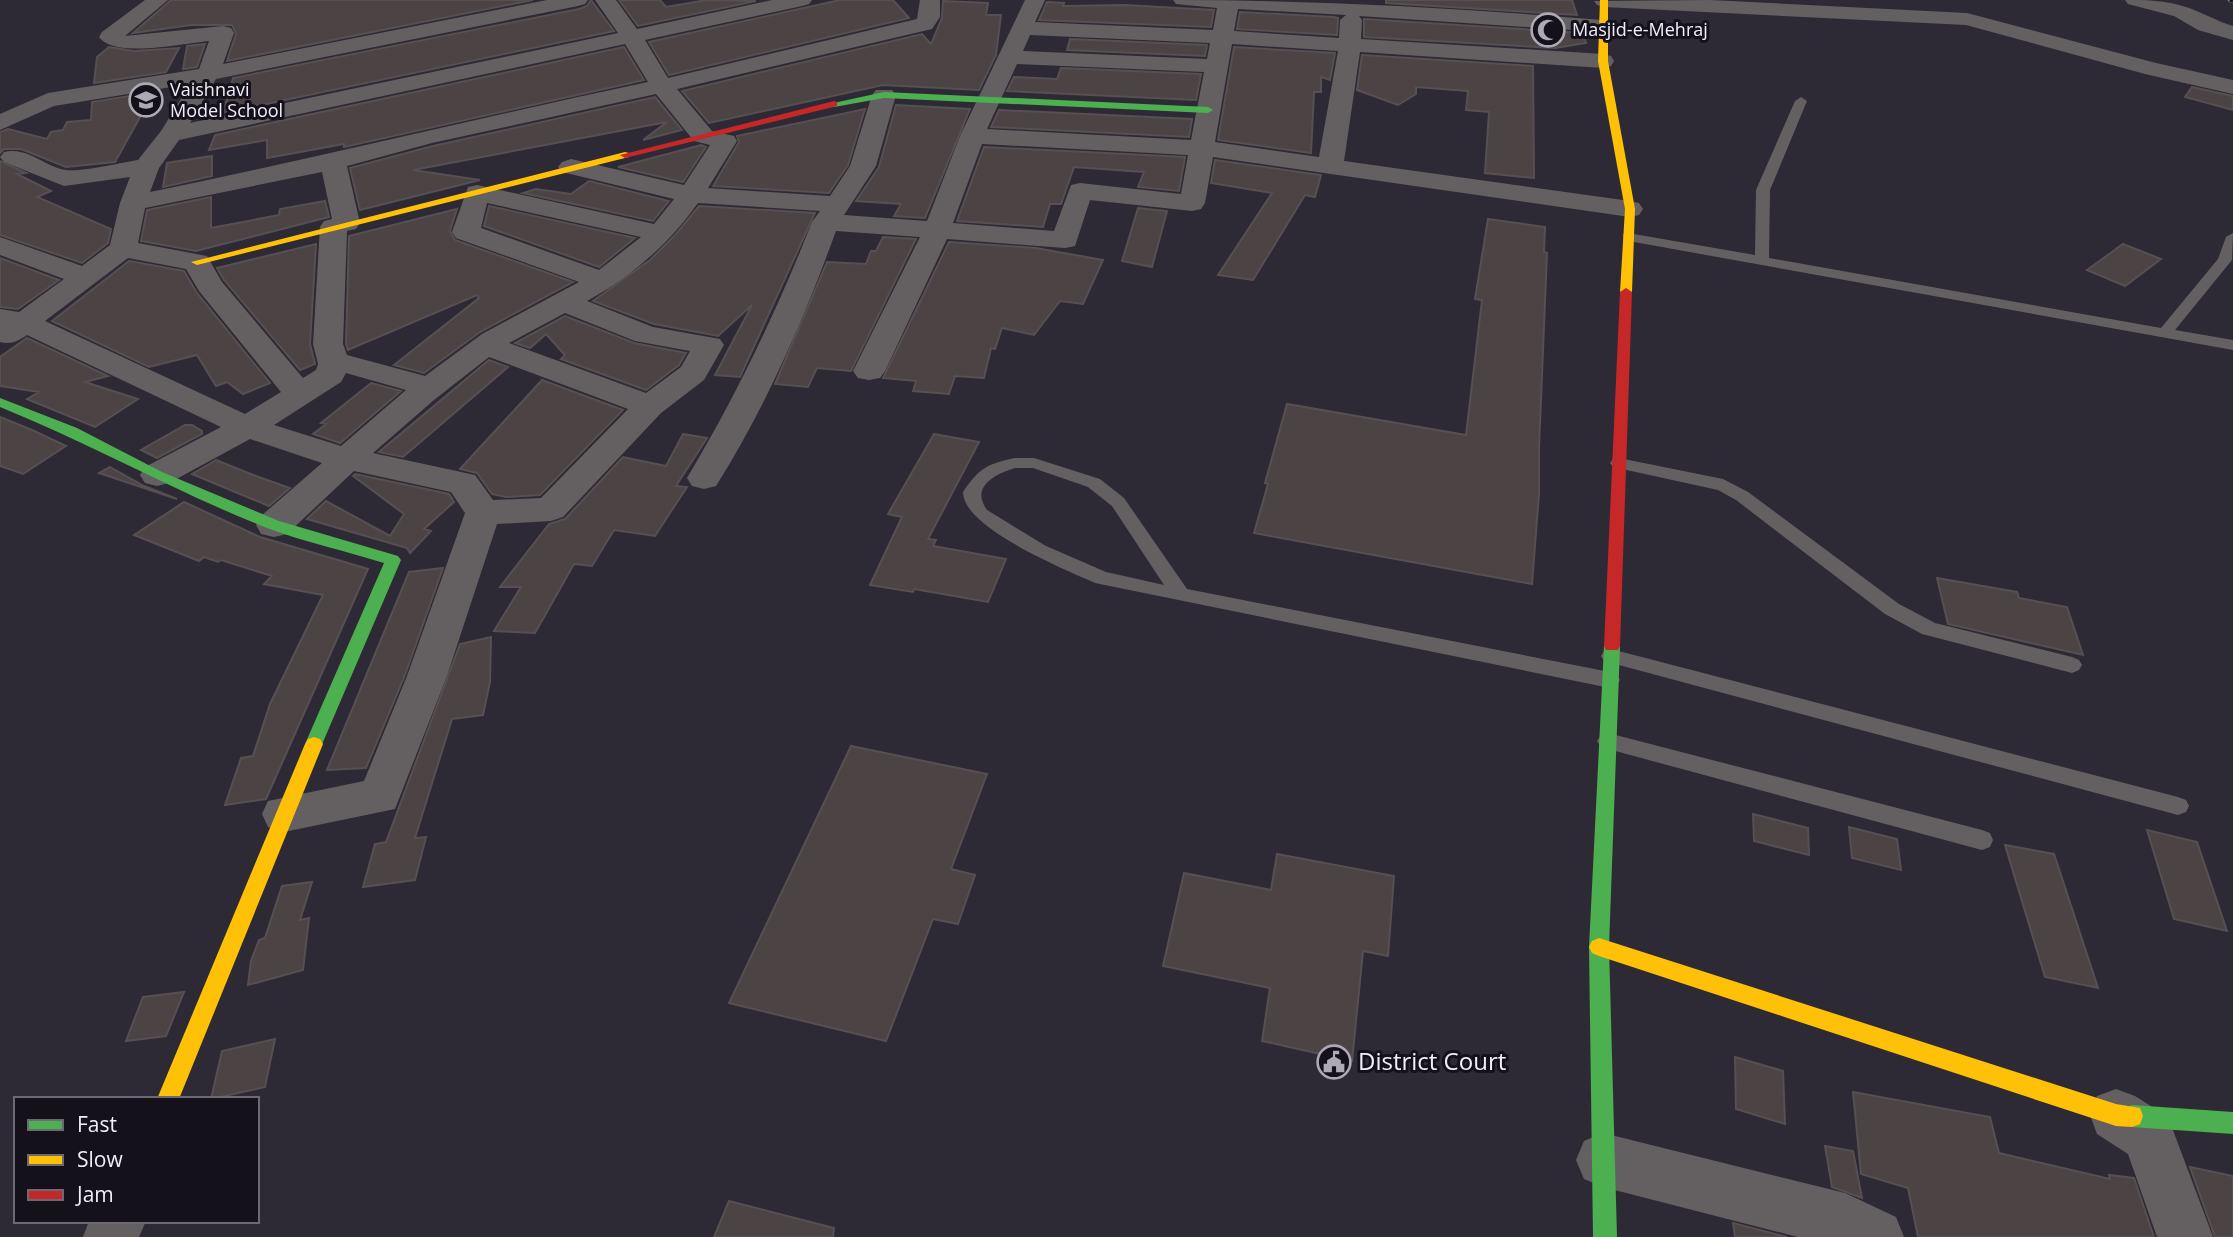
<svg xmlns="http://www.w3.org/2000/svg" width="2233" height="1237" font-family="'Open Sans',sans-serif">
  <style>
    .building { fill: #4c4344; stroke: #565052; stroke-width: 2 }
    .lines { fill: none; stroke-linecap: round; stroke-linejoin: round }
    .lane { fill: #646062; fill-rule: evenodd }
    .street { fill: #646062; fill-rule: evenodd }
    .fast { fill: #4caf50; fill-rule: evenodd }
    .slow { fill: #ffc107; fill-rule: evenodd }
    .jam { fill: #c62828; fill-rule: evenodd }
    .rail-casing { stroke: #6a666c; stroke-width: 5 }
    .rail { stroke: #14111a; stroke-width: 3.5; stroke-dasharray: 10; stroke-linecap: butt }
    .labels { text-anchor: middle; stroke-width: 6; stroke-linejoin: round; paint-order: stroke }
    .far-poi-label { font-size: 18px; fill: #f1edfa; stroke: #14111a; text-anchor: start }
    .near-poi-label { font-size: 24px; fill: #f1edfa; stroke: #14111a; text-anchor: start }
  </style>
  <rect width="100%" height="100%" fill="#2e2a35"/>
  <path class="building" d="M171 0H533L227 61 236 34 232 25H191L133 33Z
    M591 0 614 31 223 113 233 78 579 9 587 6Z
    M619 0H660L666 7 707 0 756 1 638 26Z
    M840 0H893L909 18 669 75 649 42Z
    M1386 0H1572L1577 15 1386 3Z
    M943 1 988 3 986 15H1001L996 55 979 90 883 85 709 123 682 91 922 34 931 44 942 18Z
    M1047 2 1064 3 1063 6 1124 5 1214 10 1211 27 1039 20Z
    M1240 12 1334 17 1338 18 1337 35 1237 29Z
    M1364 19 1583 33 1586 43 1555 48 1364 37Z
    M1070 39 1207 45 1205 56 1067 50Z
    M205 44 197 67 183 69 187 46Z
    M109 47 134 51 179 48 166 72 94 83 97 57Z
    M624 47 644 80 344 147V144L267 158V140L209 150 215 135Z
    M1234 47 1335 53 1330 80 1321 77V92H1314L1311 153 1218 140Z
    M1362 55 1533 66 1534 178 1485 173 1489 112 1466 110 1468 91 1416 87V94L1398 105 1357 90Z
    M1061 68 1201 74 1196 100 1007 91 1014 77 1057 79Z
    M2192 87 2233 96V110L2185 97Z
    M154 92 115 162 66 167 21 149H4L0 153V132L8 129 47 139 51 132 63 130 67 122 91 120 92 102Z
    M655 97 682 130 643 140 667 122 413 170 480 180 360 210 350 168 433 146Z
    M896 105 970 109 925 218 894 216 901 204 856 201 879 167Z
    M865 109 848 165 829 193 713 186 739 142 737 136Z
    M999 110 1192 119 1189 137 991 127Z
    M701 145 706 147 683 182 618 167Z
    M984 147 1185 157 1179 191 1138 187 1144 172 1074 167 1061 204H1050L1043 227 957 221Z
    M212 156V176L163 187 167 163Z
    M1215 160 1321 175 1315 197 1305 195 1253 280 1218 275 1272 193 1211 183Z
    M0 161 26 173 17 174 51 191 37 197 111 229 108 243 82 263 0 235Z
    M589 181 669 201 653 221 523 193 536 189 571 194Z
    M211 197V228L279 215 280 209 325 201 329 217 196 251 141 241 147 210Z
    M489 206 635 238 599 267 484 226Z
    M699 206 815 213 740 377 715 375 752 305 718 336 654 324 593 301 650 260 676 234Z
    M1138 208 1167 211 1152 267 1122 261Z
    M457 209 450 231 455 240 573 282 480 332 424 373 394 365 479 298 477 295 348 350 346 344 349 236Z
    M1488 219 1545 227 1544 252 1547 253 1539 448V494L1532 584 1254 533 1268 484 1265 483 1287 404 1466 435 1482 300 1475 299Z
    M883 237 916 239 851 371 817 368 808 387 775 384 827 262 866 264 871 251H876Z
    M949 242 1036 248 1103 260 1083 304 1060 301 1034 335 1002 328 995 349 991 348 984 378 955 376 949 394 913 391 916 381 883 378Z
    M316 244 310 344 315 364 300 370 224 280 217 268Z
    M2123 244 2161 259 2125 286 2087 270Z
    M0 258 59 280 18 309 0 307Z
    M129 261 184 271 197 293 270 383 243 394 227 382 216 386 197 355 149 367 52 321Z
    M565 316 634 343 686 353 679 365 646 390 561 359 565 355 546 334 530 348 515 343Z
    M27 338 108 376 85 382 138 399 95 427 27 399 39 392 0 386V357Z
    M489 360 508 367 403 457 379 452Z
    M542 380 623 410 540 495 506 497 492 494 477 473 460 469Z
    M371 383 401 391 340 443 313 434 326 424 321 423Z
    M0 417 32 430 66 446 23 474 0 466Z
    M185 425H192L202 431V434L157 458 141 450Z
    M683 434 707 438 676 486 687 487 655 536 614 530 592 566 574 564 535 633 494 631 521 587H500L549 524 565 519 623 457 666 466Z
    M934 434 979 442 928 539 936 540 933 546 1006 559 988 602 914 589 913 592 870 585 902 517 888 514Z
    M216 460 256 476 290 488 269 506 192 474Z
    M110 467 144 486 177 499 99 473Z
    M355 474 449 494 454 502 424 529 431 531 410 553 407 548 307 519 326 501 390 536 404 514 353 476Z
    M184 502 260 537 368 569 266 799 225 805 241 758 253 756 270 704 323 595 264 584 272 576 221 560 218 562 204 557 199 561 134 535Z
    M443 568 405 675 366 768 327 770 409 572Z
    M1937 578 2017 592 2019 598 2067 607 2083 655 1948 624Z
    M491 637 490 682 483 715 452 719 415 838 426 837 415 880 363 887 375 844 386 842 460 644Z
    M851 746 987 774 951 869 975 875 958 924 933 919 886 1041 729 1003Z
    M1753 814 1808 828 1809 855 1754 841Z
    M1849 827 1897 839 1901 870 1852 858Z
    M2147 830 2197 842 2227 931 2174 919Z
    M2005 845 2054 854 2098 988 2045 977Z
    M1277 854 1394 876 1388 956 1363 951 1352 1061 1262 1041 1270 988 1163 966 1184 873 1271 890Z
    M312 882 300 920 309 918 303 970 248 985 251 961 259 940 265 938 282 886Z
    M184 992 166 1036 126 1041 143 997Z
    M275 1039 265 1087 211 1099 222 1051Z
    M1735 1057 1783 1071 1785 1124 1736 1109Z
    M1853 1092 1990 1117 1999 1153 2110 1179 2109 1175 2134 1178 2154 1237H1918L1908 1188 1861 1174Z
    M1825 1146 1853 1151 1862 1198 1832 1187Z
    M2190 1167 2233 1176V1237H2215Z
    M729 1201 834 1228 833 1237H714Z
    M1733 1223 1787 1237H1735Z"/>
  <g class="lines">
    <path class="lane" d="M1801 97 1807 101 1770 190 1769 258 2161 328 2218 259 2226 237 2233 233 2232 260 2175 330 2233 340V350L1623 240V234L1628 233 1755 255 1756 190 1795 101Z
      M1015 458H1034L1100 479 1124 498 1187 589 1610 672 1617 675 1620 680 1617 685 1610 688 1095 583C1064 569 963 528 963 492 979 468 987 464 1015 458ZM1015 468H1033L1088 487 1112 506 1164 585 1106 572 1046 546 987 510C970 487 995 474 1015 468Z
      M1619 458 1723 479 1748 492 1899 604 1935 623 2072 657 2079 660 2082 665 2079 670 2072 673 1922 634 1885 614 1736 500 1718 490 1613 467 1610 463 1613 459Z
      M1611 649 2178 797 2186 800 2189 806 2186 812 2178 815 1604 661 1601 656 1604 651Z
      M1608 733 1982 830 1990 833 1993 840 1990 847 1982 850 1608 749 1601 747 1597 741 1601 735Z"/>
    <path class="street" d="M145 0H168L125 36 223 26 231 28 234 33 223 64 547 0H588L585 4 578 6 216 79 190 123 618 33 595 0H616L637 29 772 0H812L809 4 802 6 645 40 668 78 917 19 920 0H940V17L932 29 677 89 712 131 734 136 737 141 708 188 830 196 850 166 872 95 876 90H892L896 95 876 166 844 215 927 221 960 136 1025 0H1045L1035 22 1213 30 1217 8 1176 4 1173 0C1316 0 1459 8 1602 20L1610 21 1613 26 1610 31 1602 32 1359 16 1362 20 1361 39 1603 54 1611 56 1614 61 1611 66 1603 68 1360 52 1344 161 1630 201 1639 203 1643 209 1639 215 1630 217 1213 157 1205 203 1201 209 1192 211 1090 200 1075 246 1065 248 947 239 885 371 880 378 869 380 858 378 853 371 920 237 836 231C804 319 766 407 716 486L704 489 692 486 687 478C736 396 777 311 812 222L820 211 698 203C668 245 632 276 587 301L653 327 720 339 724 345 704 380 661 413 563 517 551 521 497 524 447 676 395 809 284 832 268 827 262 814 268 801 364 781 407 676 465 513 451 492 354 471 287 534 274 537 261 534 256 525 261 516 322 463 250 439 169 483 157 486 145 483 140 475 145 467 221 427 27 335C18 341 11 345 0 342V309L19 312 64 279 0 255V237L82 266 110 245 120 203 130 177 64 186 4 162 0 157 4 152C27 146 45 167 66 170 82 172 120 163 138 160L161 131 190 84 54 106 0 130V114L48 93 199 69 209 41C184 43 115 59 99 37L102 32ZM1238 9 1346 15 1340 20 1339 38 1234 31ZM1030 35 1210 43 1207 59 1023 51ZM625 44 648 82C482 117 317 158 150 192L159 168 179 140ZM1232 44 1338 51 1319 157 1215 142ZM1017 64 1204 72 1191 140 987 129ZM656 94 694 141 710 145 684 185 571 159 562 162 558 167 562 172 674 199 654 224 477 185 468 187 452 232 456 238 579 282 482 334 425 376 347 355 343 344 347 231 356 229 360 223 347 166 432 143ZM982 144 1188 155 1181 194 1080 183 1071 185 1054 231 953 223ZM322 172 332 219 324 221 320 227 313 344 318 364 316 370 303 378 222 282 207 256 138 243 145 208ZM487 203 641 237 599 270 481 228ZM128 258 186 269 199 291 281 392 245 414 45 321ZM565 313 635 341 690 351 681 367 646 393 509 343ZM489 357 628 409 541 498 493 500 475 475 373 453 434 400ZM346 373 406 390 341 446 274 425 341 382Z
      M1710 0 1967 13 2156 63 2233 80V94L2145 74 1966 25 1604 7 1597 5 1594 1Z
      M2125 0C2146 0 2165 0 2186 7 2202 12 2216 21 2233 26V40L2198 30 2174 16 2128 4Z
      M2116 1089 2135 1096 2168 1117 2213 1237H2157L2128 1154 2097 1134 2090 1115 2097 1096Z
      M1603 1133 1845 1193 1896 1217 1904 1237H1798L1603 1187 1584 1179 1576 1160 1584 1141Z
      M89 1221H146L139 1237H83Z"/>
    <path class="fast" d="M884 92 1208 107 1213 110 1208 113 884 98 834 107 829 104Z
      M0 398 77 428 162 472 279 521 398 556 401 560 320 749 314 751 308 749 305 744 384 563C346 551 304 542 267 528 176 492 91 444 0 407Z
      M1612 640 1618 642 1620 646 1609 947 1617 1237H1593L1589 947 1604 646 1606 642Z
      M2132 1105 2233 1112V1134L2132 1127 2124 1124 2121 1116 2124 1108Z"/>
    <path class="slow" d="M1600 0H1608V61L1635 209 1632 292 1626 296 1620 292 1625 209 1598 61Z
      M625 152 629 153V157L197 265 191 262Z
      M314 737 320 739 323 744 179 1099H157L305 744 308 739Z
      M1599 938 2116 1104 2140 1108 2143 1116 2140 1124 2132 1127 2116 1126 1599 956 1592 953 1589 947 1592 941Z"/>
    <path class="jam" d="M834 101 837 102V106L625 158 620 155Z
      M1626 288 1632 292 1620 646 1618 650H1606L1604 646 1620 292Z"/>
    <defs>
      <path id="rail" d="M2230 0 2233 1"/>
    </defs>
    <use href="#rail" class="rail-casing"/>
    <use href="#rail" class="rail"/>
  </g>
  <defs>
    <symbol id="mosque-ring" viewBox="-11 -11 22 22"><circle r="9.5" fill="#14111a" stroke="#ada9b5" stroke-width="1.5"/><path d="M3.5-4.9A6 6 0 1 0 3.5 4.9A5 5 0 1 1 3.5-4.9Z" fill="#ada9b5"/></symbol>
    <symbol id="school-ring" viewBox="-11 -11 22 22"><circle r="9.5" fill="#14111a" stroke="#ada9b5" stroke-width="1.5"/><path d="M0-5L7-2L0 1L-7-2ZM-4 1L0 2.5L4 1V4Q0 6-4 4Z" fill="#ada9b5"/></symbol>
    <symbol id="civic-ring" viewBox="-11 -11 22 22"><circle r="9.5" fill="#14111a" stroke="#ada9b5" stroke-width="1.5"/><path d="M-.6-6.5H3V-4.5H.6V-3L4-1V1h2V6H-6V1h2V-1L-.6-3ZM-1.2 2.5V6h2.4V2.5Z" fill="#ada9b5"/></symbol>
  </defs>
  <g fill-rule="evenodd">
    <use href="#mosque-ring" x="1529" y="11" width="38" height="38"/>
    <use href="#school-ring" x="127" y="81" width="38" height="38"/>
    <use href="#civic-ring" x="1315" y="1043" width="38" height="38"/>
  </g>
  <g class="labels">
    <g class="far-poi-label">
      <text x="1572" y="36">Masjid-e-Mehraj</text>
      <text x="170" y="96">Vaishnavi<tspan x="170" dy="21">Model School</tspan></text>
    </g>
    <g class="near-poi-label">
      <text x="1358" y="1070">District Court</text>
    </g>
  </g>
  <rect x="14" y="1097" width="245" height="126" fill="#14111a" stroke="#6c6974" stroke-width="2"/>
  <rect x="28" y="1120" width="35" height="10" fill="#4caf50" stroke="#6c6974" stroke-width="2"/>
  <text x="77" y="1132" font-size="21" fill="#f1edfa">Fast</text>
  <rect x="28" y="1155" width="35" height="10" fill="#ffc107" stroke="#6c6974" stroke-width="2"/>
  <text x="77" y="1167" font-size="21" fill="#f1edfa">Slow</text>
  <rect x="28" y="1190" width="35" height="10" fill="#c62828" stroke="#6c6974" stroke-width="2"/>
  <text x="77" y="1202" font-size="21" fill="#f1edfa">Jam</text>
</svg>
